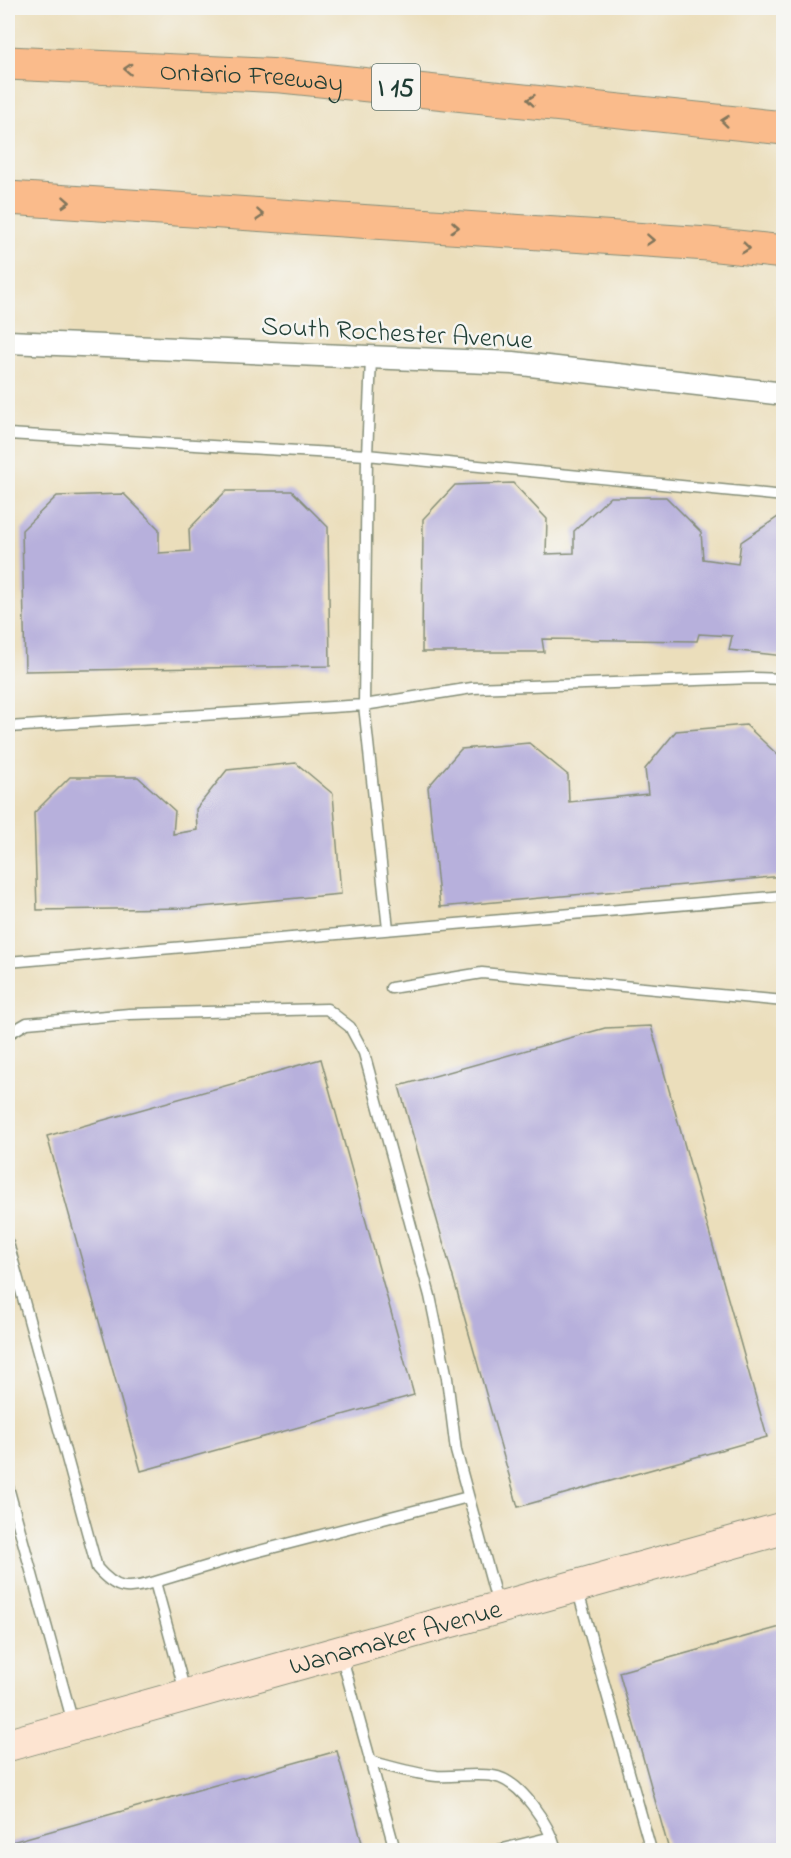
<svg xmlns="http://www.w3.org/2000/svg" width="791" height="1858" font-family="'Indie Flower',sans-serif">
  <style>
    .building { fill: #b7b0dc }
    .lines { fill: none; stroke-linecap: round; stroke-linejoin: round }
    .lane-casing { stroke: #858e78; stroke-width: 13 }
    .street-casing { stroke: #858e78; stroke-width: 25 }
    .secondary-casing { stroke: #858e78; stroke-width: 34 }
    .highway-casing { stroke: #858e78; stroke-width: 35 }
    .lane { stroke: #fff; stroke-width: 10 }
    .street { stroke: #fff; stroke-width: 22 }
    .secondary { stroke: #fde4d1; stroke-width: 32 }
    .highway { stroke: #fabb8b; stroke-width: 33 }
    .oneway { stroke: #82765b }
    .labels { text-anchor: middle; stroke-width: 5; stroke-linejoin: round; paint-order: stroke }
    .shield { fill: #f6f6f2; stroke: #60746d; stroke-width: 1.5 }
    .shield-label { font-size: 26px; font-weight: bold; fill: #1f3d34 }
    .street-label { font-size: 27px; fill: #1f3d34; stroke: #f6f6f2 }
  </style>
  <rect width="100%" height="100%" fill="#f6f6f2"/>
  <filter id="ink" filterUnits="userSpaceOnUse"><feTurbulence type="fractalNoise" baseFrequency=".0167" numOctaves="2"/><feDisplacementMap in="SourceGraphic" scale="12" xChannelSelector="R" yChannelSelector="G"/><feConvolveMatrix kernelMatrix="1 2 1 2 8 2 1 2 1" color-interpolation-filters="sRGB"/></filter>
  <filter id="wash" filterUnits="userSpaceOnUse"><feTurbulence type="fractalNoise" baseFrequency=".008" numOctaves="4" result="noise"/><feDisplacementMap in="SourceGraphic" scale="24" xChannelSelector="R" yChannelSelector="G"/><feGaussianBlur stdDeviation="1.35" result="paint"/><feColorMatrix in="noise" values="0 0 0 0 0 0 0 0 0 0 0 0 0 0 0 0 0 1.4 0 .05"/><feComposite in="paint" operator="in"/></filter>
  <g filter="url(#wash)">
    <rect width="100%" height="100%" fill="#ebdebb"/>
    <g id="blocks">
      <path class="building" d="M513 483 547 519 546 554 574 553V531L610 497H666L701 532 703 559 738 564 741 542 784 513V656L729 650 732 636 699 634 697 641 542 639 544 652H422L423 519 455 485Z
        M226 491H292L328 527 330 666 25 671 22 530 57 496 124 494 159 529V553L190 551 189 529Z
        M746 725 781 758 784 784V876L440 907 428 787 461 749 529 743 568 775 569 802 648 794 645 769 676 731Z
        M296 763 333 794 341 894 189 908 37 910 34 813 70 777H138L175 811 173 834 197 830 196 809 227 770Z
        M651 1026 767 1437 518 1507 399 1086 605 1028Z
        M321 1059 414 1395 141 1471 47 1136Z
        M784 1626V1850H669L619 1672Z
        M337 1751 364 1850H8V1843Z"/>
    </g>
  </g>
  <g filter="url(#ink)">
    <use href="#blocks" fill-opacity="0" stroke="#858e78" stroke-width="1.5"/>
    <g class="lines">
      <defs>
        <path id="lane" d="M371 359 367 455 364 705 388 929
          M8 434 367 455 784 496
          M8 727 364 705 472 688 753 678 784 679
          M8 962 784 896
          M391 988 482 973 784 1001
          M8 1034 27 1023 129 1014 327 1009 350 1027 364 1053 430 1296 447 1378 456 1451 498 1605
          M8 1243 97 1568C117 1591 127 1590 155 1582L185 1692
          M8 1487 73 1723
          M155 1582 248 1554 468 1497
          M577 1588 651 1850
          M341 1654 395 1850
          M370 1761C392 1767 414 1774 437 1776 456 1777 475 1773 493 1776 521 1780 549 1825 556 1850
          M499 1850 552 1837"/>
        <path id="street" d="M8 342 513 363 784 394"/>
        <g id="secondary">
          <path id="s1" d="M8 1745 784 1528"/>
        </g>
        <g id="highway">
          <path id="s2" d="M8 63 282 76 784 128"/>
          <path d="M8 198 708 244 784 252"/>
        </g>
      </defs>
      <use href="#lane" class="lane-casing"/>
      <use href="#street" class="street-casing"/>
      <use href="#secondary" class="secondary-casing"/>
      <use href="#highway" class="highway-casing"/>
      <use href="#lane" class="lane"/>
      <use href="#street" class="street"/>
      <use href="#secondary" class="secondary"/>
      <use href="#highway" class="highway"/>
    </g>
    <defs><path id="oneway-chevron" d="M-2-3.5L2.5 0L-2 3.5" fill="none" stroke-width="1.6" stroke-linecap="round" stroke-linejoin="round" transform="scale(1.5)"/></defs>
    <g class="oneway">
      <use href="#oneway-chevron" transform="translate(128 69) rotate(-177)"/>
      <use href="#oneway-chevron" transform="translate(531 100) rotate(-174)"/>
      <use href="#oneway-chevron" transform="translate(725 121) rotate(-174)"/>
      <use href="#oneway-chevron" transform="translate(66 202) rotate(4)"/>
      <use href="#oneway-chevron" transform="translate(260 215) rotate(4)"/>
      <use href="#oneway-chevron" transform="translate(455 227) rotate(4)"/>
      <use href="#oneway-chevron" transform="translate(650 240) rotate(4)"/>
      <use href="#oneway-chevron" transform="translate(746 248) rotate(6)"/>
    </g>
  </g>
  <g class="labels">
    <rect class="shield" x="372" y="64" width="48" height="46" rx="4.5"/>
    <g class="shield-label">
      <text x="396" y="96">I 15</text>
    </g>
    <g class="street-label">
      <text dy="9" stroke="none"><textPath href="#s2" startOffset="244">Ontario Freeway</textPath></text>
      <text transform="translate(397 332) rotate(3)" y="9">South Rochester Avenue</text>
      <text dy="9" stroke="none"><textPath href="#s1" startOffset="402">Wanamaker Avenue</textPath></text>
    </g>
  </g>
  <rect width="791" height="1858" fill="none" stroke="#f6f6f2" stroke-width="30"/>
</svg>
